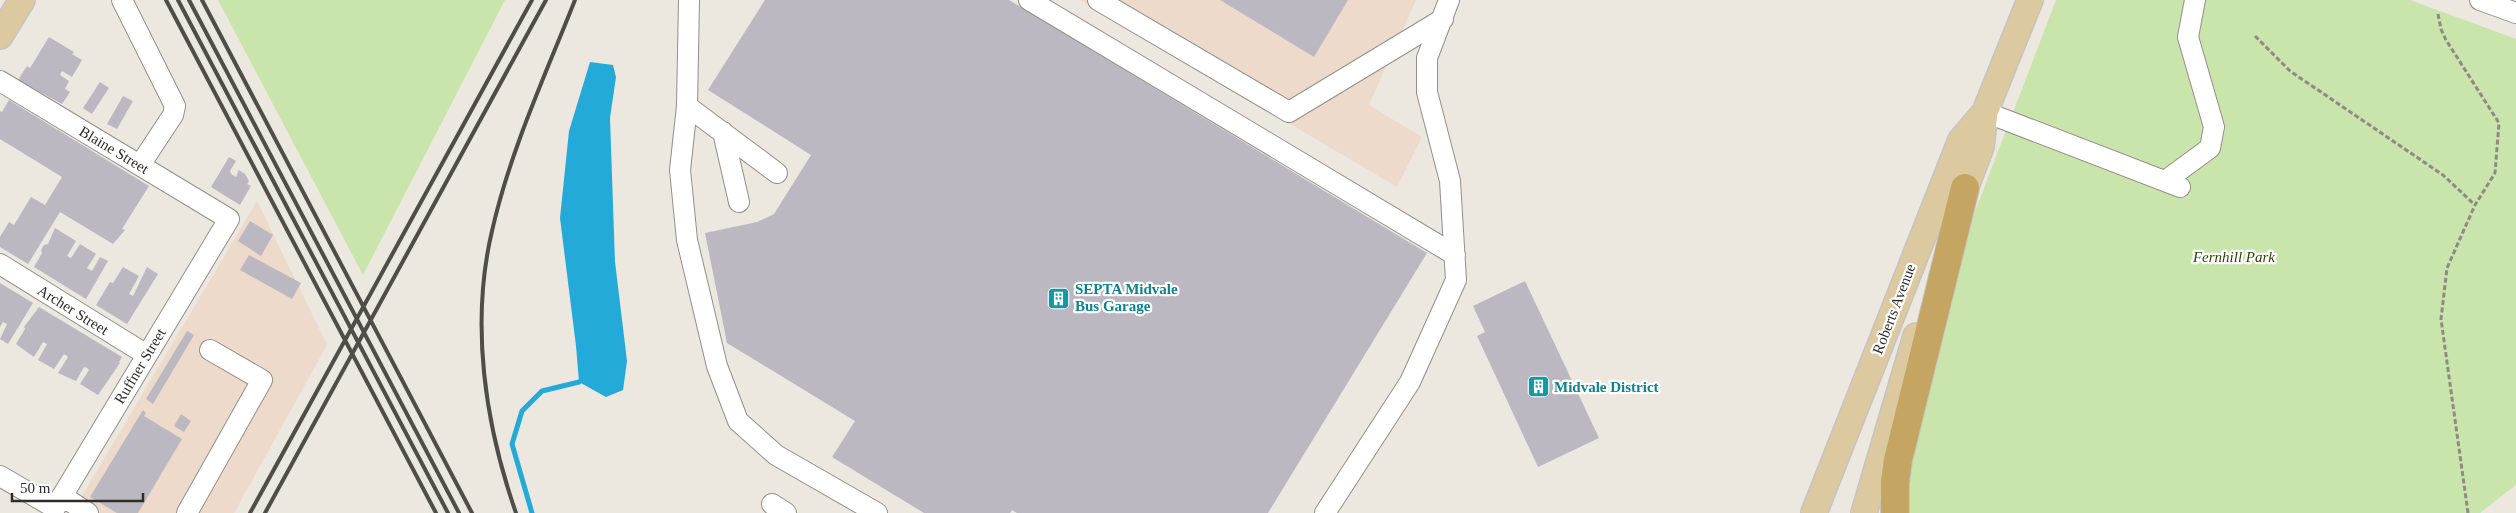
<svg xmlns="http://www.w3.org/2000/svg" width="2516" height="513" font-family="'Times New Roman',serif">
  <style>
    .industrial { fill: #eddaca }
    .green { fill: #cae5ab }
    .water { fill: #23aad8 }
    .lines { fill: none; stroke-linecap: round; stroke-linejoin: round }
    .stream { stroke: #23aad8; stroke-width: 5 }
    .building { fill: #bbb8c1 }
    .minor-casing { stroke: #948f88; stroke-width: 22 }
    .major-casing { stroke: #c5c4c3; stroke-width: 28 }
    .highway-casing { stroke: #c5c4c3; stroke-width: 30 }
    .path { stroke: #8e8b85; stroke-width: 3; stroke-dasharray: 5 2.5; stroke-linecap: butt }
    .minor { stroke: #fff; stroke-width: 20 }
    .major { stroke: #dcc9a0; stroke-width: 25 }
    .highway { stroke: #c4a561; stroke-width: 28 }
    .rail { stroke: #4f4d49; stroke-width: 4 }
    .labels { text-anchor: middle; stroke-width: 4.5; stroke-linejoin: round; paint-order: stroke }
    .street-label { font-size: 15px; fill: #2f2d2a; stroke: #fff }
    .park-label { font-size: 15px; font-style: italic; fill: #2c4400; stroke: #fff }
    .culture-label { font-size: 15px; font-weight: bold; fill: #0d838f; stroke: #fff; text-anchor: start }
  </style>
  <rect width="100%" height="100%" fill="#ece7df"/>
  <path class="industrial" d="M1080 0H1416L1369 105 1422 137 1397 187Z
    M257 201 327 345 234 513H72Z"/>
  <path class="green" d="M218 0H505L363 275Z
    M2056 0H2410L2516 39V485L2480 513H1902L1903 478 1971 222Z"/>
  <path class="water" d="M590 62 613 65 616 77 610 118 615 262 627 361 623 390 606 397 579 382 576 346 560 218 569 131Z"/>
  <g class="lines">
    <path class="stream" d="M532 513 512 444 522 411 542 391 579 382"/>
  </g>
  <path class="building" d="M765 0H1009L1427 253 1268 513H1017L1012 510 1010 513H924L832 457 855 421 727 343 705 233 757 222 774 214 811 155 708 90Z
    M1220 0H1348L1314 57Z
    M49 37 74 52 72 54 82 60 72 77 62 71 60 75 69 81 65 89 70 92 62 104 18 80 27 66 30 68Z
    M100 82 109 88 92 114 83 108Z
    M123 96 133 101 117 129 107 124Z
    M9 100 149 186 122 229 125 230 113 244 60 212 28 264 0 247V237L9 222 14 225 31 197 45 205 62 177 0 139V111L2 112Z
    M229 157 236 161 230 171 231 174 236 177 239 170 245 174 249 181 247 184 251 186 240 205 211 187Z
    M250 221 273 235 261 256 238 241Z
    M55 228 76 241 67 256 71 258 80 244 96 254 87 268 92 271 100 257 108 261 86 299 34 267 42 253 41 250 44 245 48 244Z
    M249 255 301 283 292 299 240 270Z
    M123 267 139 276 129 294 133 296 147 267 158 274 127 324 96 305 110 282 113 283Z
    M1525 281 1599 438 1538 467 1477 336 1485 332 1473 306Z
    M0 283 33 303 8 344 0 339 7 324 3 322 0 327Z
    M39 307 122 357 119 362 120 363 98 395 80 384 89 370 87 368 84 367 76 381 58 373 68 357 67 356 64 354 54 369 38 360 47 344 43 342 34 357 16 344 25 329 24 327Z
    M187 331 194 335 153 404 146 399Z
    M143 410 146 413 144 416 182 439 138 513H117L90 497Z
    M181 414 191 421 184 432 174 426Z"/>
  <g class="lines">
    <defs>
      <path id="minor" d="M122 0 175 106 173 115 140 165
        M1029 0 1455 255
        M1098 0 1289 112 1443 19
        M2480 0 2516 13
        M0 81 229 219 52 513
        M687 106 689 0
        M1985 112 2180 187
        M723 132 739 202
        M777 173 687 106 680 170 687 240 717 366 738 421 776 455 877 513
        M2165 181 2210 148 2214 127 2188 37 2195 0
        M0 264 147 355
        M0 476 55 508
        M62 496 88 513
        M772 504 786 513
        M187 513 262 380 210 350
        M1325 513 1410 382 1456 280 1450 181 1427 92V58L1449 0"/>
      <path id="major" d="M0 36 22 0
        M1958 207 1981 147 1985 112 2030 0
        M1814 513 1961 140 1985 112
        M1864 513 1916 336"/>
      <path id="highway" d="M1895 513V482L1898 460 1965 188"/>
    </defs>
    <use href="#minor" class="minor-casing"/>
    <use href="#major" class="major-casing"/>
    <use href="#highway" class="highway-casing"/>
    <path class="path" d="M2438 14 2441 29 2446 40 2499 123 2495 173 2475 205 2447 268 2441 319 2468 513
      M2255 36 2290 71 2443 175 2475 205"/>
    <use href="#minor" class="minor"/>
    <use href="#major" class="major"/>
    <use href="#highway" class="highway"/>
    <path class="rail" d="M166 0 436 513
      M178 0 448 513
      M189 0 459 513
      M202 0 472 513
      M250 513 532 0
      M265 513 546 0
      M516 513C485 424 470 324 492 231 510 151 545 76 575 0"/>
  </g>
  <defs>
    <symbol id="building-square" viewBox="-11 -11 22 22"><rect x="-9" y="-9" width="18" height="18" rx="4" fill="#0f9aa8" stroke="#fff"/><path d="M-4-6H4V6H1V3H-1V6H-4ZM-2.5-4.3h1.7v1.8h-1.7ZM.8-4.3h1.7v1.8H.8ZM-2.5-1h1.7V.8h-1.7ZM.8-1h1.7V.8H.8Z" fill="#fff"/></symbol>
  </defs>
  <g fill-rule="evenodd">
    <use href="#building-square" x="1046" y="286" width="25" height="25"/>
    <use href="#building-square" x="1526" y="374" width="25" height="25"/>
  </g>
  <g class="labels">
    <g class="street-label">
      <text transform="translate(114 150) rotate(31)" y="5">Blaine Street</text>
      <text transform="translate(1894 309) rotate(-69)" y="5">Roberts Avenue</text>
      <text transform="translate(73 310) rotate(32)" y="5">Archer Street</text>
      <text transform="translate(140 366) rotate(-59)" y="5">Ruffner Street</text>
    </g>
    <g class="park-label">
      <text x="2234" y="262">Fernhill Park</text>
    </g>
    <g class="culture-label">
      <text x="1075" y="294">SEPTA Midvale<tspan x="1075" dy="17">Bus Garage</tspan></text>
      <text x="1554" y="392">Midvale District</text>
    </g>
  </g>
  <path d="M12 493v8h131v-8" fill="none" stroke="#2f2d2a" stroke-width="2.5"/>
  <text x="20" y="493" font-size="15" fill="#2f2d2a" stroke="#ffffff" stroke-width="4" paint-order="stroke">50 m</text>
</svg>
